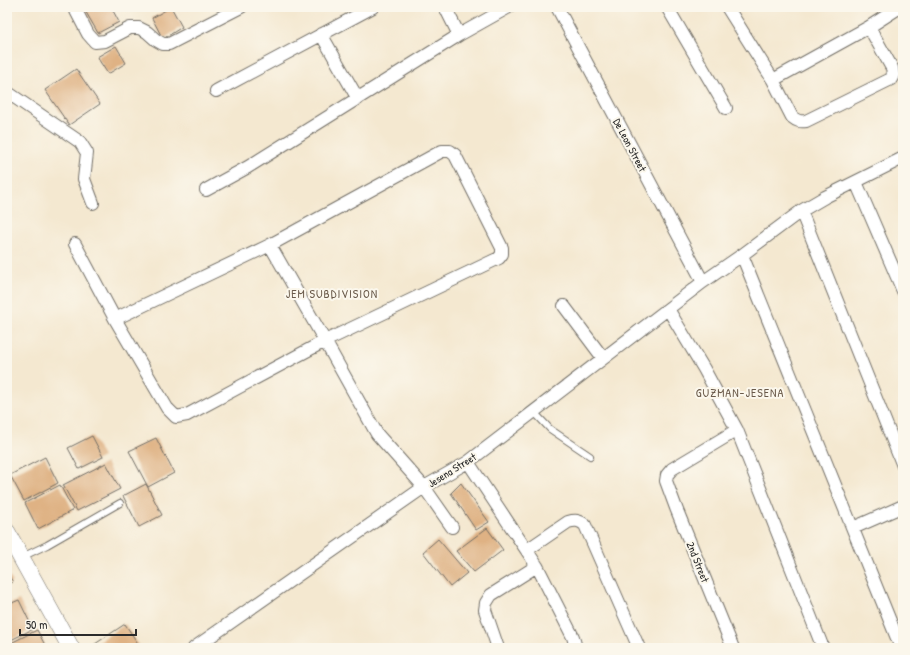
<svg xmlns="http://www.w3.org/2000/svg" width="910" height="655" font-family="'Patrick Hand',sans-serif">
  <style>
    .building { fill: #dfb284 }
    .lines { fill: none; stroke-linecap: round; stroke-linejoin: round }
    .service-casing { stroke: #716d65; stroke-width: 8 }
    .minor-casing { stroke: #716d65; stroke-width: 14 }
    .secondary-casing { stroke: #716d65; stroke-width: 18 }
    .service { stroke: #fff; stroke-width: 6 }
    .minor { stroke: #fff; stroke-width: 12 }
    .secondary { stroke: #fff; stroke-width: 17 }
    .labels { text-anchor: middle; stroke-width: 4; stroke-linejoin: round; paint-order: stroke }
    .street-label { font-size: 11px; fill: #2b2b2b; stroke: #fbf7ec }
    .neighbourhood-label { font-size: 12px; letter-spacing: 1px; fill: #6a5a4a; stroke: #fbf7ec }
  </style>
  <rect width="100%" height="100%" fill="#fbf7ec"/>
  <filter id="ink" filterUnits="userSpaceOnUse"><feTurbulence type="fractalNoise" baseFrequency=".025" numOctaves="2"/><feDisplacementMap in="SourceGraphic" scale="8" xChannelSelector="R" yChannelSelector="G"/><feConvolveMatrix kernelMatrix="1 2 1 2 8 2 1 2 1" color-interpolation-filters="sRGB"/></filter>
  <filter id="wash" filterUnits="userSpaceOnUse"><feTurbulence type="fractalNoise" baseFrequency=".012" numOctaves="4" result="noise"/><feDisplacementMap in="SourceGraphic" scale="16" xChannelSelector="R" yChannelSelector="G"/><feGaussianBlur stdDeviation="0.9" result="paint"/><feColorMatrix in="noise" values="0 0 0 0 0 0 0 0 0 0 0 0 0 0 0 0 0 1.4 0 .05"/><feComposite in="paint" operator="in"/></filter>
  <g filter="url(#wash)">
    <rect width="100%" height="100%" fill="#f4e8d0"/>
    <g id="blocks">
      <path class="building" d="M83 7H111L119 22 98 33Z
        M171 7 182 27 163 39 152 18Z
        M116 46 126 63 108 74 97 57Z
        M76 69 100 104 69 125 45 90Z
        M92 436 103 457 79 469 68 448Z
        M156 438 174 473 148 487 129 451Z
        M45 457 58 483 24 501 10 475Z
        M106 463 120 489 77 511 63 485Z
        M461 483 489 522 476 530 451 493Z
        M146 484 162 515 139 527 123 496Z
        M60 485 73 510 38 529 25 503Z
        M487 528 503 550 474 572 456 551Z
        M438 539 467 573 450 587 423 552Z
        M7 573 13 582 7 586Z
        M19 600 33 629 7 642V605Z
        M125 624 141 648H89Z
        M37 630 45 645 39 648H7V645Z
        M220 644 223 648H214Z"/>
    </g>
  </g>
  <g filter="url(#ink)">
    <use href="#blocks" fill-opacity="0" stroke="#716d65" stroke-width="1"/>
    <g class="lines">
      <defs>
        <path id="service" d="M534 412 550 429 590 456
          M22 557 47 545 120 503"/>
        <path id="minor" d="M74 7 88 34 95 42 105 41 130 28H139L147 32 156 40 163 44H169L241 7
          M445 7 459 35
          M557 7 703 282
          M667 7 726 108
          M727 7 773 80 792 117C797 121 800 122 806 121L891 79 893 75 892 68 869 27
          M321 34 358 99
          M773 80 869 27 900 7
          M216 91 373 7
          M7 92 80 142 87 153 84 179 93 203
          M856 182 903 291
          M206 190 248 167 459 35 509 7
          M801 211 903 466
          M75 244 115 319 167 408 176 417 187 415 325 341 499 258 502 254V248L455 155 450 151H442L270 245 115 319
          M270 245 325 341 377 434 424 487 452 527
          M742 255 901 648
          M564 306 603 358
          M668 309 704 369 737 430 823 648
          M468 462 537 566 573 637 576 648
          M853 528 903 506
          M527 550 568 522C575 520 579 520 585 525L639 648
          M194 648 424 487 468 462 703 282 742 255 801 211 825 197 903 158
          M498 648 485 610 486 603 491 595 537 566
          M733 648 676 508 666 481 667 475 672 469 737 430"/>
        <path id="secondary" d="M7 532 71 648"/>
      </defs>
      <use href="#service" class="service-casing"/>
      <use href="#minor" class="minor-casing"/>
      <use href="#secondary" class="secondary-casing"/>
      <use href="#service" class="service"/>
      <use href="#minor" class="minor"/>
      <use href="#secondary" class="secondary"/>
    </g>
  </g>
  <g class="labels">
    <g class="street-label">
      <text transform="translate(630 145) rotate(62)" y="4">De Leon Street</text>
      <text transform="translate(452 470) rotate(-32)" y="4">Jesena Street</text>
      <text transform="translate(698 562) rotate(68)" y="4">2nd Street</text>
    </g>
    <g class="neighbourhood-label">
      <text x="332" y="298">JEM SUBDIVISION</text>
      <text x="740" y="397">GUZMAN-JESENA</text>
    </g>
  </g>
  <rect width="910" height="655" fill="none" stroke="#fbf7ec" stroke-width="24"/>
  <path d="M20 629v6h116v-6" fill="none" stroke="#2b2b2b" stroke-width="2"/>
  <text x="26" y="629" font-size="12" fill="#2b2b2b" stroke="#fbf7ec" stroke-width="3" paint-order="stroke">50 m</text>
</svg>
